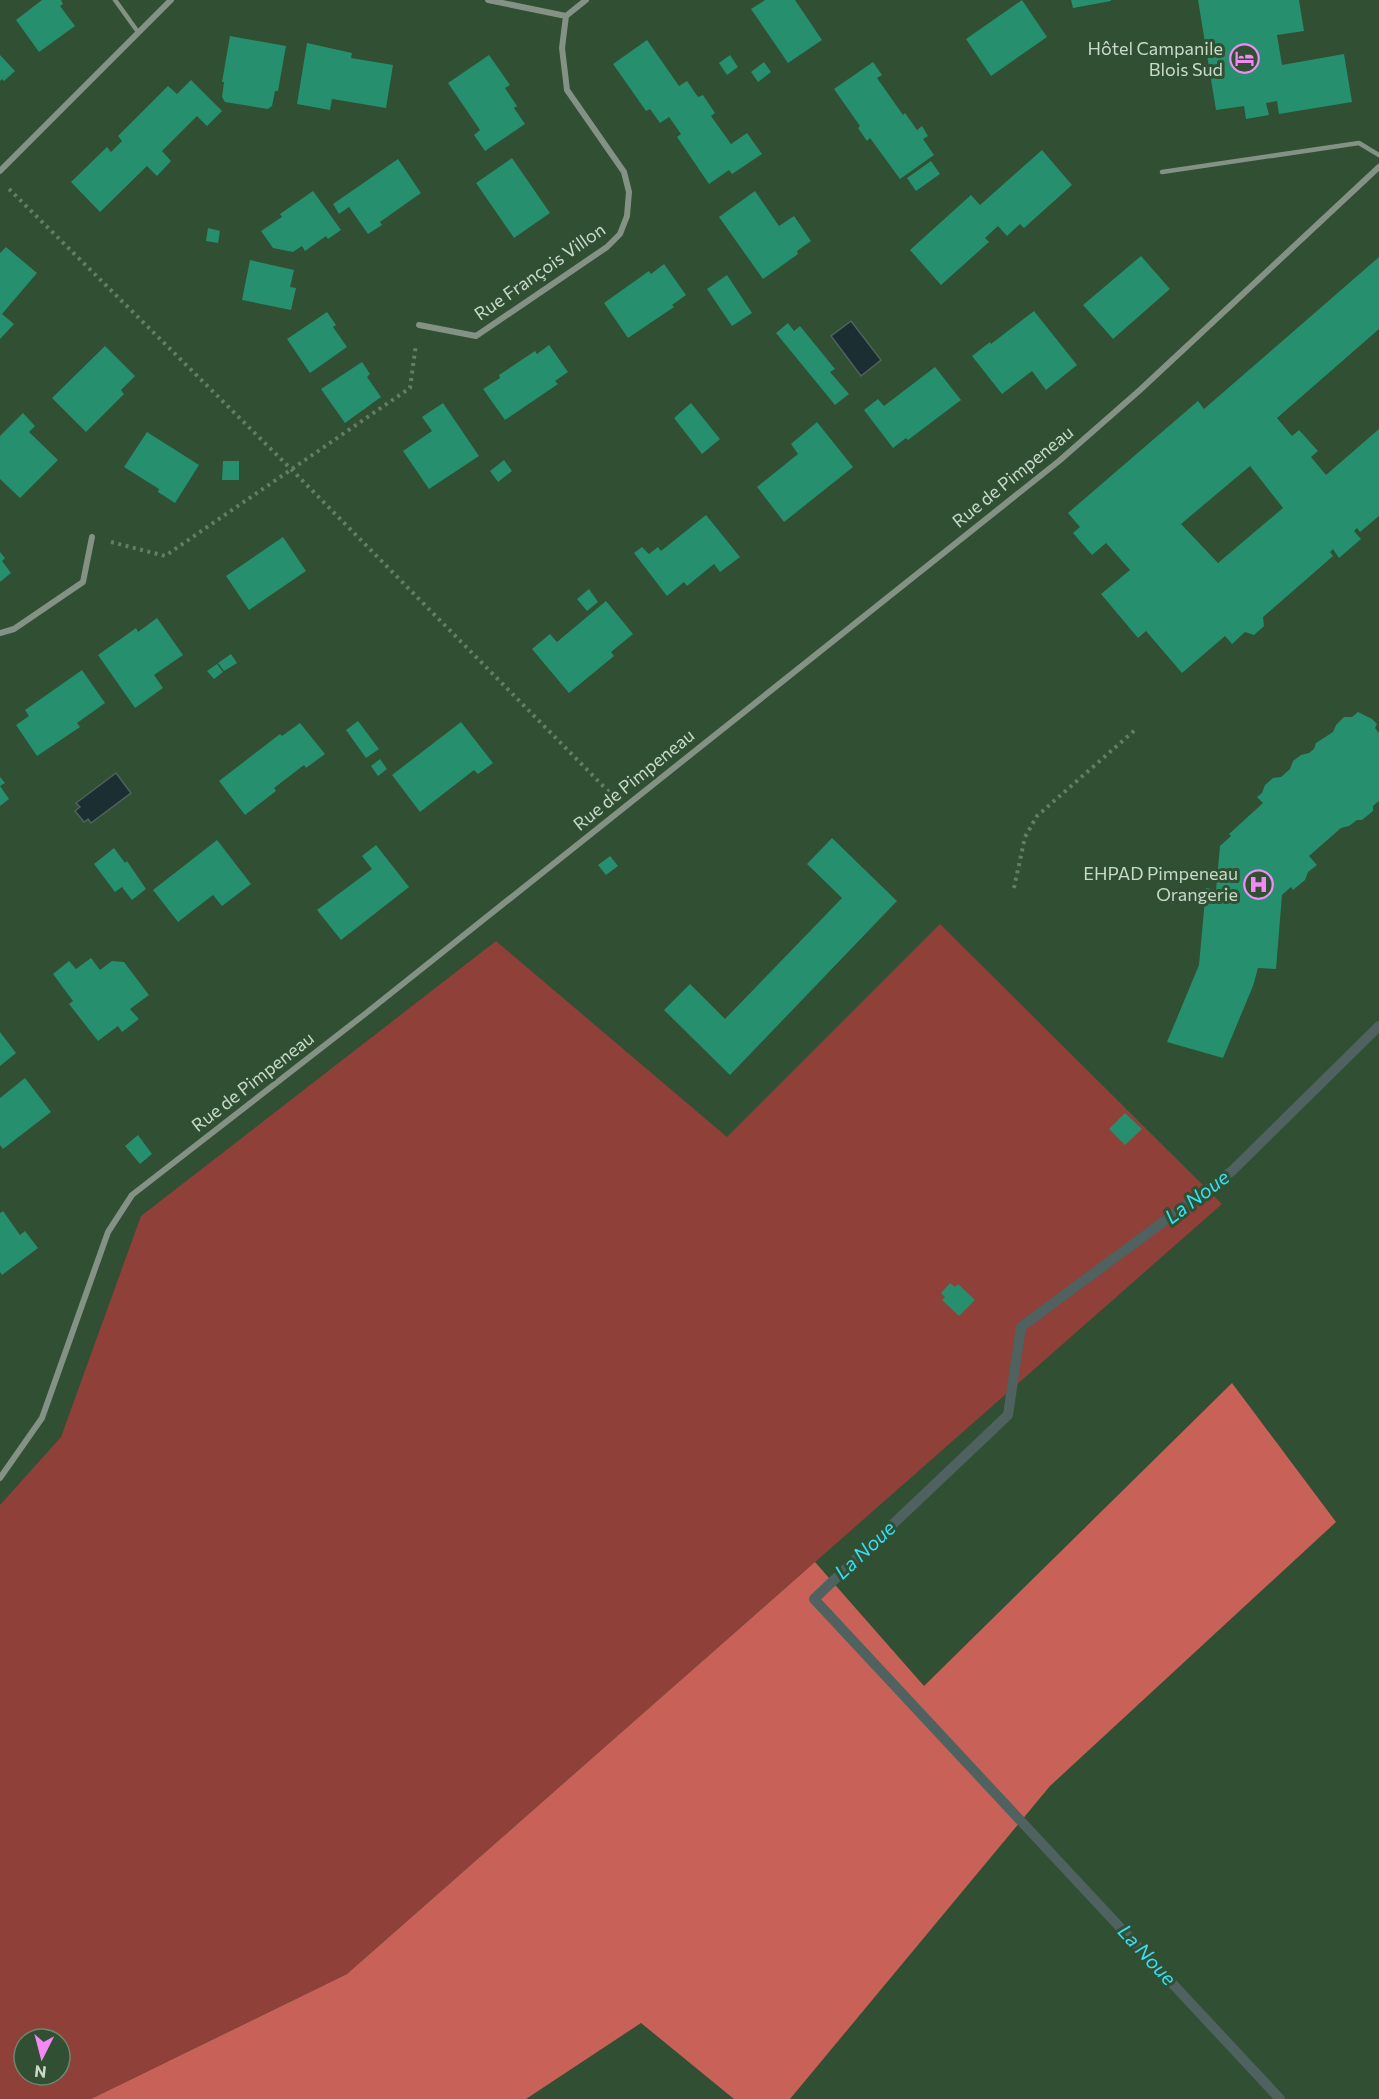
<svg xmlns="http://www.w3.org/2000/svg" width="1379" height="2099" font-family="Commissioner,sans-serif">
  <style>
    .green { fill: #8e4039; fill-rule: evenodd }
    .forest { fill: #c86158 }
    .water { fill: #1b2f32; stroke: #4f625f; stroke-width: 1.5 }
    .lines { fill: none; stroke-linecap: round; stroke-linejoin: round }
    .stream { stroke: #4f625f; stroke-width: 10 }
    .building { fill: #268f6d; fill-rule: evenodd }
    .path { stroke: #637e66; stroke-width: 4; stroke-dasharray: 3 4.5; stroke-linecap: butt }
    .service { stroke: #839284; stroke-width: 4.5 }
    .minor { stroke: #839284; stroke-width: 6 }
    .labels { text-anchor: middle; stroke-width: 6; stroke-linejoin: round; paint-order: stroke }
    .poi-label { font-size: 18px; fill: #c8dac9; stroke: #304f33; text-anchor: end }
    .street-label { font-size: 18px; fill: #c8dac9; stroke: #304f33 }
    .water-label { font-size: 20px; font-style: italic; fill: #38def1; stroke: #304f33 }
  </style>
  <rect width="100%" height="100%" fill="#304f33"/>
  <path class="green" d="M940 924 1222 1204 347 1974 91 2099H0V1505L61 1437 141 1216 496 941 727 1137ZM24 2039H60V2075H24Z"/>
  <path class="forest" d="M1232 1383 1336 1522 1050 1786 790 2099H734L641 2023 526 2099H91L347 1974 815 1562 924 1686Z"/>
  <path class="water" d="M851 321 881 360 861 376 831 336Z
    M116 773 131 793 91 823 88 819 84 822 75 811 80 807 76 803Z"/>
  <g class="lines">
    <path class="stream" d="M1280 2099 814 1599 1008 1415 1021 1327 1232 1171 1379 1026"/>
  </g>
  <path class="building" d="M42 0H61L63 4 60 6 75 26 39 52 16 20Z
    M765 0H795L822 40 788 63 751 9Z
    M1022 0 1047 37 991 76 966 39Z
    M1071 0H1111V1L1073 8Z
    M1198 0H1299L1304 31 1277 35 1282 65 1344 54 1352 102 1279 114 1277 101 1266 103 1269 115 1246 119 1244 106 1216 110Z
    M230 36 286 46 278 91H275L272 106 268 109 225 102 222 97 224 82H222Z
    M647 40 679 86 687 81 698 97 703 95 715 113 711 116 731 144 747 133 762 154 732 174 729 170 709 184 677 137 681 134 669 117 660 123 650 109 646 111 613 64Z
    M307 43 352 53 351 58 393 65 386 108 332 99 330 110 297 104Z
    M0 55 15 71 4 81 2 79 0 81Z
    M489 55 510 85 505 88 517 106 514 108 525 124 485 151 474 135 480 130 448 83Z
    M730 55 738 67 727 75 719 63Z
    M764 62 771 72 758 82 751 72Z
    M873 62 882 75 877 78 903 115 905 113 917 130 922 126 928 136 923 139 934 155 900 179 870 138 867 141 858 128 860 126 834 89Z
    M191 80 222 111 207 126 197 116 162 151 171 161 157 176 147 166 100 212 71 182 107 147 111 152 122 141 118 136 168 86 177 94Z
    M1042 150 1072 185 1024 228 1020 224 1007 236 998 226 985 238 989 242 941 285 910 250 971 195 980 205Z
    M512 158 550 213 514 238 476 183Z
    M398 159 421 193 380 222 382 225 368 234 349 207 339 214 333 204Z
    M931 161 940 174 916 191 907 178Z
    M313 191 341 230 328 239 326 236 305 251 302 246 293 252 273 248 261 231 282 217 280 214Z
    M755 191 779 226 794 216 811 241 797 251 798 254 763 279 719 217Z
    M208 228 220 231 218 243 206 241Z
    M6 247 37 273 2 314 14 324 0 339V253Z
    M1141 256 1170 289 1113 339 1083 305Z
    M1379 257V329L1277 418 1292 436 1299 430 1318 451 1311 457 1326 475 1379 429V516L1360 532 1357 528 1354 531 1361 539 1339 558 1333 549 1330 552 1333 556 1263 617 1264 626 1254 635 1245 632 1232 644 1225 636 1182 673 1146 631 1138 638 1101 594 1130 570 1106 543 1092 555 1073 533 1080 527 1068 513 1198 401 1204 409ZM1250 466 1283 508 1218 563 1181 524Z
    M250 260 294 270 290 287 296 288 291 310 242 300Z
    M664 264 686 295 672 305 674 307 628 338 604 303 649 271 651 274Z
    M727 275 752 313 732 326 707 289Z
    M1034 311 1077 365 1046 390 1032 371 1002 394 972 356 990 342 991 344Z
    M327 312 336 325 333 327 347 347 310 373 287 339Z
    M788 323 794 331 800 326 835 369 830 372 849 394 835 405 776 333Z
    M549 345 568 372 555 381 558 384 505 420 483 389 500 378 499 375 535 351 537 354Z
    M105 346 135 376 121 390 124 394 86 432 52 398Z
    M362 362 370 374 367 377 381 397 345 423 321 389Z
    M935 367 961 400 908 440 906 438 893 448 864 410 878 399 884 406Z
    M443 403 479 456 429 489 403 451 432 431 422 417Z
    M691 403 720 439 702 454 674 418Z
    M23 413 35 426 29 432 58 460 20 498 0 479V436Z
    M817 422 853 467 784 522 757 487 798 454 791 444Z
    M147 432 199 465 175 503 158 492 159 489 124 467Z
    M504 460 512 471 498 482 490 471Z
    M223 461H239V480H222Z
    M706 515 740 557 720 572 714 564 687 586 684 582 667 596 634 553 642 547 649 554 658 547 661 551Z
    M283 537 306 571 249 610 226 576Z
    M0 552 5 558 2 561 11 573 0 582Z
    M589 589 598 602 587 611 577 599Z
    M606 601 633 634 611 652 614 656 569 693 532 649 550 634 557 642Z
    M157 618 183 655 154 675 163 688 135 708 98 655 136 628 138 632Z
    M231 654 237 663 224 671 218 663Z
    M217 664 223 672 214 679 207 671Z
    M82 670 105 703 77 723 80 727 37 756 16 725 29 716 25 710Z
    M1358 712 1372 719 1377 724 1375 728 1379 733V801L1373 806V811L1362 820H1357L1349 826 1341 828 1309 856 1317 865 1308 872 1305 880 1293 890 1291 887 1282 895 1276 969 1258 968 1253 986 1223 1058 1167 1042 1199 965 1206 888 1216 890 1220 846 1231 836 1229 834 1263 803 1257 797 1262 793 1265 785 1273 778 1281 777 1290 769 1293 761 1301 755 1309 753 1314 749 1316 743 1333 732 1336 725 1344 717H1352Z
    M358 721 379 749 366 758 346 730Z
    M461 722 493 763 478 774 474 770 420 812 392 775Z
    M300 723 325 754 306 768 304 765 274 788 276 791 245 815 219 781 280 734 282 736Z
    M380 759 387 769 378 776 371 766Z
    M0 777 5 783 0 786 9 799 0 806Z
    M832 838 897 901 730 1075 664 1010 690 984 725 1019 842 898 807 864Z
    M217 840 251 884 222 906 213 895 178 922 153 890Z
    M376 845 409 887 341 940 317 910 372 869 362 856Z
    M114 848 125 863 127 861 146 889 132 900 122 887 115 892 94 864Z
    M610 856 618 866 606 875 598 865Z
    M91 958 100 970 112 961 124 962 149 995 130 1009 139 1019 122 1032 118 1026 98 1041 69 1004 73 1001 53 974 69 961 76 969Z
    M0 1032 16 1053 0 1066Z
    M25 1078 51 1112 3 1149 0 1145V1098Z
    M1125 1113 1142 1129 1125 1145 1109 1129Z
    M138 1135 152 1154 140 1164 125 1146Z
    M3 1211 20 1235 25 1231 38 1248 2 1275 0 1272V1213Z
    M950 1283 955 1287 958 1284 975 1300 959 1316 942 1300 945 1297 941 1293Z"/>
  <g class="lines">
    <path class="path" d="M9 189 290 468 611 794
      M111 542 165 556 410 388 416 344
      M1014 888 1025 837 1037 816 1135 730"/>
    <path class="service" d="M115 0 138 32
      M1162 172 1359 143 1379 155"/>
    <path class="minor" d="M488 0 566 16 586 0
      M0 171 171 0
      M419 325 476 336 607 247 620 234 627 216 629 192 624 172 567 90 562 48 566 16
      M0 633 14 629 83 582 92 537
      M0 1478 42 1418 108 1232 132 1195 365 1014 1059 461 1140 390 1379 167"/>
  </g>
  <defs>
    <symbol id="hotel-ring" viewBox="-11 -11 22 22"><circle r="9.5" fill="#304f33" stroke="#f28af3" stroke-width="1.5"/><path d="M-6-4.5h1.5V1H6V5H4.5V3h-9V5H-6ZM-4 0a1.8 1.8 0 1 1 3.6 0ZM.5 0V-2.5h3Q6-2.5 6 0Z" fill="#f28af3"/></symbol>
    <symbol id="hospital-ring" viewBox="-11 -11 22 22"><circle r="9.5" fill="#304f33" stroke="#f28af3" stroke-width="1.5"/><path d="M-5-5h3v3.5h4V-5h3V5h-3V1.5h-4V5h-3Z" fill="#f28af3"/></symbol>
  </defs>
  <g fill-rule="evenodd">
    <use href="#hotel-ring" x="1228" y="42" width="33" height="33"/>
    <use href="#hospital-ring" x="1242" y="868" width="33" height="33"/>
  </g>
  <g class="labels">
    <g class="poi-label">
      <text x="1223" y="55">Hôtel Campanile<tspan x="1223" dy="21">Blois Sud</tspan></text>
      <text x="1238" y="880">EHPAD Pimpeneau<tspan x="1238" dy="21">Orangerie</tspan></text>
    </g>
    <g class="street-label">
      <text transform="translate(540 272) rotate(-35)" y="6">Rue François Villon</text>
      <text transform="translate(1013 477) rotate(-39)" y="6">Rue de Pimpeneau</text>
      <text transform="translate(634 780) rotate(-39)" y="6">Rue de Pimpeneau</text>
      <text transform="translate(253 1082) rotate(-38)" y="6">Rue de Pimpeneau</text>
    </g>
    <g class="water-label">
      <text transform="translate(1197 1197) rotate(-37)" y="7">La Noue</text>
      <text transform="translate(865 1550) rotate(-43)" y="7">La Noue</text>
      <text transform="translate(1147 1955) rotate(47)" y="7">La Noue</text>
    </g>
  </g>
  <g transform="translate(42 2057) rotate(186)"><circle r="28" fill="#304f33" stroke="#6d876f" stroke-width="1.5"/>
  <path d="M0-4.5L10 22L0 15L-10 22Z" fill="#f28af3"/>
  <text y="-9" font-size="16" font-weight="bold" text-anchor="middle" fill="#c8dac9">N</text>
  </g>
</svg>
